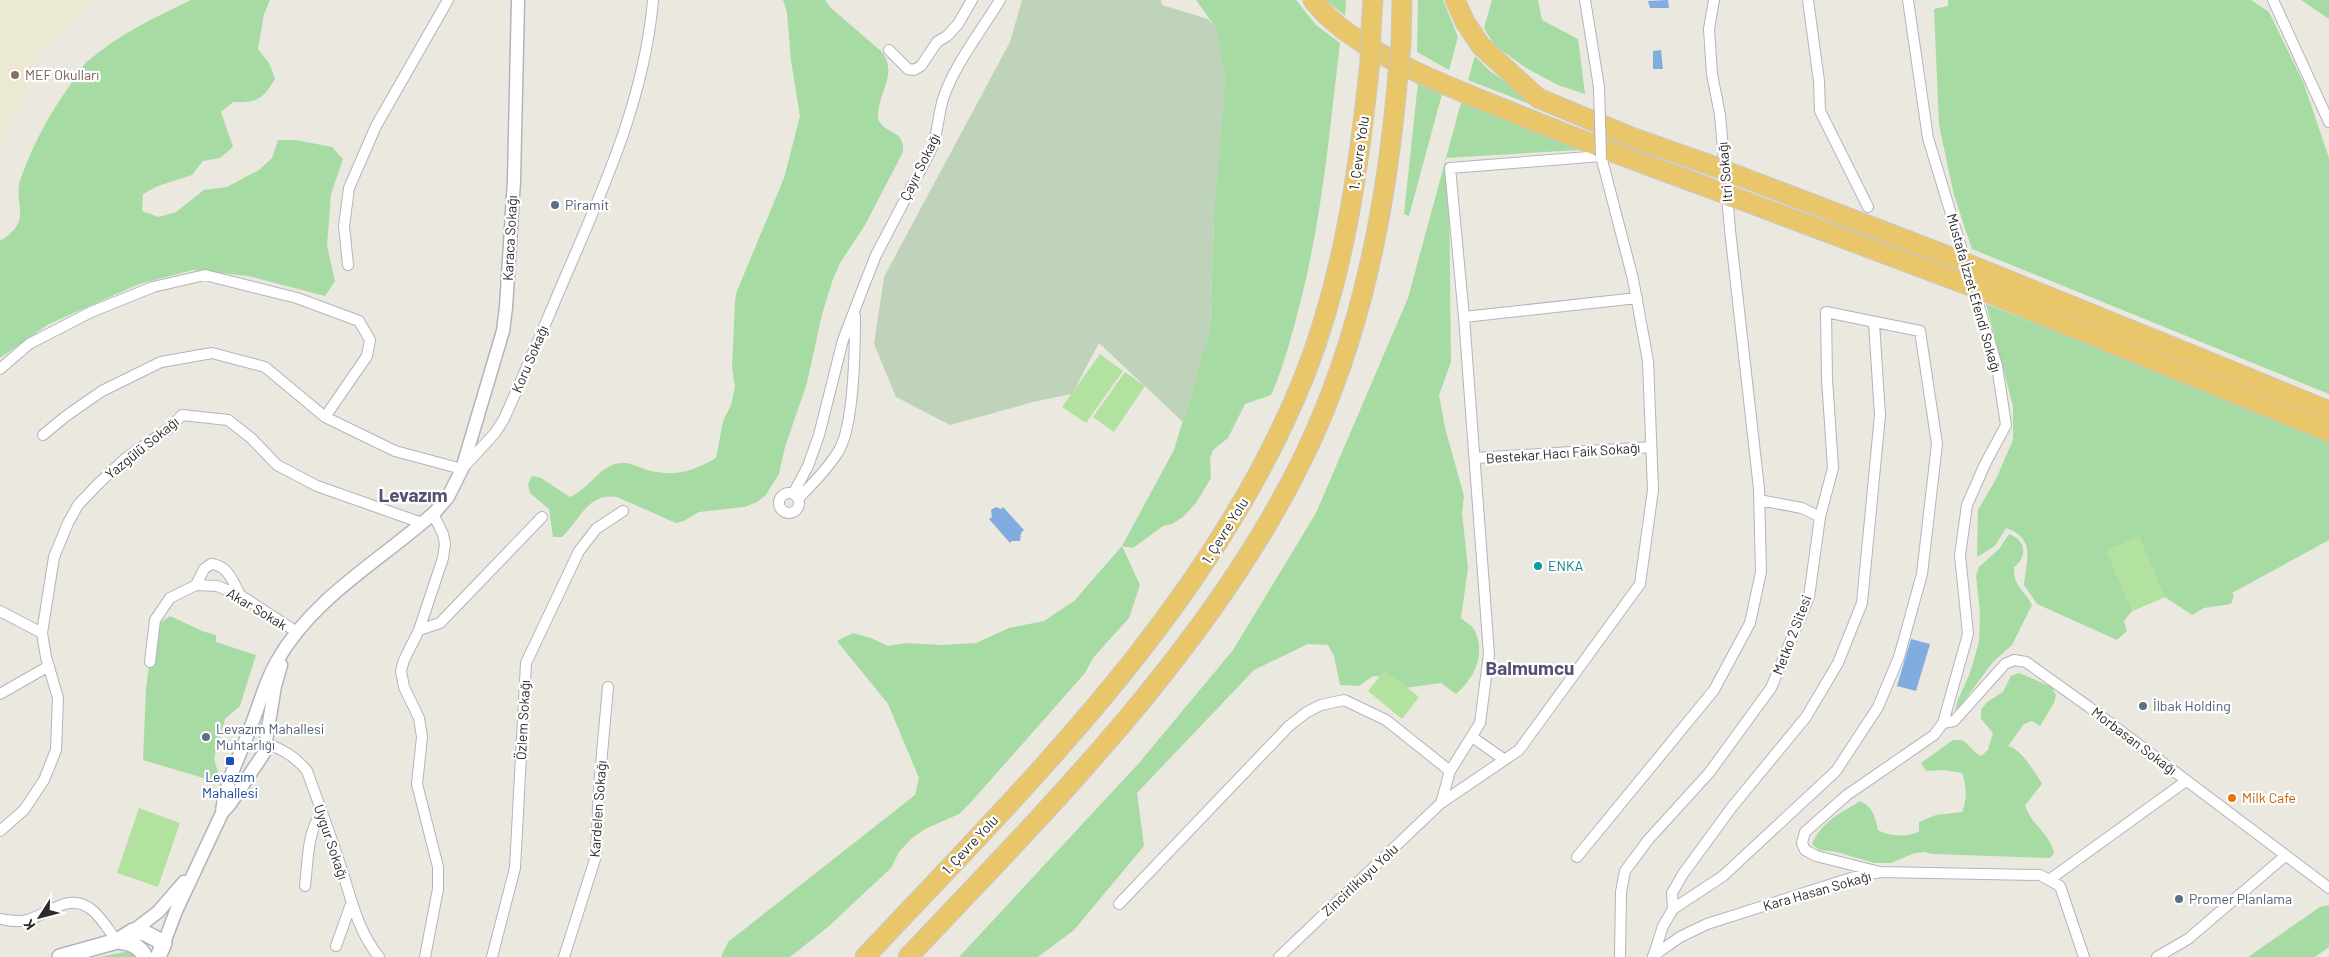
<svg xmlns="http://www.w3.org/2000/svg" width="2329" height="957" font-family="Barlow,sans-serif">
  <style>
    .education { fill: #ebe9d1 }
    .green { fill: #a6dba3 }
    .cemetery { fill: #bed3b9 }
    .pitch { fill: #b3e1a0 }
    .water { fill: #80ace0 }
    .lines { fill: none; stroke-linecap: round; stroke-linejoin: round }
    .minor-casing { stroke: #b4b3bd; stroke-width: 12 }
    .tertiary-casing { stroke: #b4b3bd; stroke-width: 15 }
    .secondary-casing { stroke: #b4b3bd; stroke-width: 18 }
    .motorway-casing { stroke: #c8c8c8; stroke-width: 21 }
    .minor { stroke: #fff; stroke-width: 10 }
    .tertiary { stroke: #fff; stroke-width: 12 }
    .secondary { stroke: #fff; stroke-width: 15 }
    .motorway { stroke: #eac66b; stroke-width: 19 }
    .minor-bridge-casing { stroke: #b4b3bd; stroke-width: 12; stroke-linecap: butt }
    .motorway-bridge-casing { stroke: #c8c8c8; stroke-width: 21; stroke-linecap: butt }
    .minor-bridge { stroke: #fff; stroke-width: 10 }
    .motorway-bridge { stroke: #eac66b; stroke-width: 19 }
    .education-dot { fill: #8d6e63; stroke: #fff; stroke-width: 2 }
    .service-dot { fill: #5c6f8a; stroke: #fff; stroke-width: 2 }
    .culture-dot { fill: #0f9aa8; stroke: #fff; stroke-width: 2 }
    .transit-dot { fill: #1a4fb4; stroke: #fff; stroke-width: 2 }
    .food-dot { fill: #e8710a; stroke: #fff; stroke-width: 2 }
    .labels { text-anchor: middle; stroke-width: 4.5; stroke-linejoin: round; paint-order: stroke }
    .education-label { font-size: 14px; fill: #785e54; stroke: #fff; text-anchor: start }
    .street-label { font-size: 14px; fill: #2b2b2b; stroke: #fff }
    .service-label { font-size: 14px; fill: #4e5e75; stroke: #fff; text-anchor: start }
    .culture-label { font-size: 14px; fill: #0d838f; stroke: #fff; text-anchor: start }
    .transit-label { font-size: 14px; fill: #164399; stroke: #fff }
    .food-label { font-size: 14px; fill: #c56008; stroke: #fff; text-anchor: start }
    .district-label { font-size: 19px; font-weight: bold; fill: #555176; stroke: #fff }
  </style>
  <rect width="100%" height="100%" fill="#ebe9df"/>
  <path class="education" d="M0 0H96L38 53 23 97 0 144Z"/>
  <path class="green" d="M191 0H270L264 14 258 49 269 63 275 79C263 99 257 103 233 102L221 112 233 147 220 158 203 161 192 175 158 186 143 194 142 211 159 217 176 212 204 190 227 187 259 170 272 158 278 140H296L332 147 343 159 331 194 327 246 335 281 325 296 248 276 193 270 139 284 49 324 0 358V241C36 219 10 203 22 175 35 140 51 111 73 81 78 74 82 65 89 60 120 34 155 17 191 0Z
    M783 0H825L831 8 882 52C899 75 876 94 878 120L884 127 899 136 903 144V152L865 225 840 263 833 279 822 314 807 383 785 447 779 474 765 496 757 502 744 507 699 512 684 521 676 523 617 497C588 492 580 520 562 537H553L549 509 530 493 528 484 532 476 541 478 570 497C588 490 600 465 620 463 629 462 638 467 647 470 675 477 691 472 716 458L723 421 731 405 735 387 732 368 735 300 737 291 784 178 800 116 791 61 787 13Z
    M1196 0H1296L1316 25 1340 43C1329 136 1321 229 1296 319 1289 345 1282 371 1271 395L1245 404 1228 438 1213 450 1210 459 1211 478 1196 503 1183 517 1172 524 1163 526 1133 548 1122 546 1140 585 1129 618 1093 658 1085 673 972 801 959 814 925 829 912 838 899 852 891 868 829 926 790 957H721L728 942 915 795 919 778 888 704 837 641 853 633 871 638 888 646 906 643 941 645 976 643 1009 628 1044 621 1074 601 1122 546 1174 450 1210 329 1214 218 1216 28Z
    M1327 0H1346L1345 16 1328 2Z
    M1418 0H1443L1458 37 1449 70 1417 52Z
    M1492 0H1538L1542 20 1578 39 1585 94 1558 85 1526 68 1494 45 1484 28Z
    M1948 0H2251L2269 12 2304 84 2329 158V394L1972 249 1954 195 1939 125 1934 9 1948 6Z
    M2301 0H2329V19Z
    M1475 56 1490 71 1529 99 1527 103 1468 80Z
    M1418 82 1442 94 1409 216 1404 214Z
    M1462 99 1579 150 1445 158 1449 193 1451 362 1439 395 1445 428 1464 496 1462 513 1468 568 1461 618C1465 622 1473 626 1475 631 1486 656 1474 678 1456 694L1441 683 1405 688 1391 677 1373 676 1359 686 1340 685 1334 656 1328 645 1308 644 1254 670 1137 793 1144 846 1074 930 1038 957H959L1139 763 1233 650 1316 513 1408 298Z
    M1986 304 2329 439V540L2232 593 2234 596 2231 604 2204 608 2192 615 2165 597 2132 611 2124 621 2127 631 2117 640 2037 604 2024 585C2026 560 2037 539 2006 528L1995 546 1977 557 1978 510 1996 479 2013 440V406Z
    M2009 534C2026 540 2028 557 2014 567 2013 586 2024 590 2032 605L2012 645 1993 662 1955 713 1957 702 1970 673 1979 642 1980 613 1976 576 1979 567 1999 549Z
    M170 616 202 631 216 635V642L256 655 240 706 225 719 214 758 219 776 217 782 143 760 146 689 150 657 157 625Z
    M2019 673 2052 687 2056 695 2054 703 2040 726 2032 721 2024 724 2008 746C2020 748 2036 773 2042 784L2025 805C2030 824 2050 833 2054 853L2050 858 1932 854 1924 852 1915 853 1891 863H1874L1837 852 1819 850 1812 844C1821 822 1841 813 1860 801 1873 807 1875 816 1878 830 1888 836 1909 838 1919 831V822L1936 815 1962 812C1967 800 1967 786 1962 773L1944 770 1926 771 1921 763 1953 740H1962C1970 745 1973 752 1981 756L1988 750 1993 733 1981 719V710L1987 702 2003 692 2011 676Z
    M2329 905V947L2315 957H2248L2320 907Z
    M124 952H132L136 957H100Z"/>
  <path class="cemetery" d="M1022 0H1161L1162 5 1208 19 1216 28 1226 78 1214 218 1210 329 1184 423 1099 343 1072 394 1037 401 950 425 896 397 874 344 884 277 1010 42Z"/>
  <path class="pitch" d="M1100 354 1123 371 1086 423 1062 407Z
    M1125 372 1145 386 1114 432 1093 417Z
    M2139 536 2165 597 2132 611 2106 551Z
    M1385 670 1419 697 1402 719 1368 691Z
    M139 808 180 823 158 887 117 873Z"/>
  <path class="water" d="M1668 0 1669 8H1650L1648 1Z
    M1661 50 1663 69H1653V51Z
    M996 507 1001 509 1003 507 1024 530 1021 533 1020 541H1012L1010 543 989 519 992 517 991 510Z
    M1911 639 1930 644 1916 691 1897 686Z"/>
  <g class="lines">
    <defs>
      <path id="minor" d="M1585 0 1599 87
        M1808 0 1819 81 1820 111 1868 207
        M2273 0 2329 122
        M889 50 908 69 914 70 921 66 937 42 947 36 958 24 972 0
        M348 265 344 226 349 188 376 126 448 0
        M1464 317 1637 298
        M0 369 29 344 91 312 153 287 205 275 297 298 359 321 370 340 367 356 325 417
        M43 435 66 416 102 391 161 362 212 353 265 367 325 417 395 451 462 469 495 433 504 419C527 368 548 317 570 266 607 181 645 94 653 0
        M1475 458 1651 447
        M779 503a10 10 0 1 1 20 0a10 10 0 1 1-20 0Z
        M793 494 808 466 819 435 843 340 863 288 876 255 932 148C938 132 938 116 943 99 954 65 982 30 1000 0
        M798 499C812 484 827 470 838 452 854 427 855 347 855 316
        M1759 500 1802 508 1820 517
        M196 585 204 569 211 564C228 565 233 582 240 595
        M0 611 42 633
        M419 630 440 623 542 517
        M150 662 155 620 170 598 196 585 217 586 240 595 297 632
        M0 694 49 666
        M1943 723 1954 721 2005 664 2014 660 2026 662 2089 707 2329 888
        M1472 737 1505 760
        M266 743C283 750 295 756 307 771 320 807 334 844 345 880 353 907 361 935 379 957
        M0 831 24 810 44 780 56 750 58 698 46 657 42 633 54 557 68 523 78 505 98 484 126 458 171 427 182 415 228 420 251 438 277 465 317 486 422 523
        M1577 857 1714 690 1750 623 1761 572 1759 489 1730 230 1720 115 1712 74 1709 29 1714 0
        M1880 872 1816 856 1805 850 1802 843 1805 832 1847 795 1934 735 1943 723 1968 634 1960 555 1967 505 1985 464 2006 425 1997 366 1928 138 1908 0
        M2049 880 2186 781
        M305 886C308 861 307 834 321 813
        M1119 904 1289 726 1307 712 1321 705 1344 700 1386 720 1450 771
        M1673 909 1672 893 1683 874 1732 807 1806 717 1838 663 1862 603 1880 415 1874 323
        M0 919C9 920 18 923 27 920 50 914 69 891 92 910 102 918 109 931 117 941
        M336 946 351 904
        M1653 956 1680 937 1707 924 1851 878 1880 872 2040 875 2060 886 2084 957
        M425 957 438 889V867L417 784 422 737 419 718 404 687 401 671 404 660 419 630 443 558 445 544 443 534 433 514
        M492 957 515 868 526 663 579 551 596 529 623 511
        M564 957 596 856 599 787 608 687
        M1279 957 1441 803 1519 750 1640 584 1653 490 1648 361 1633 279 1601 156 1450 168 1464 317 1489 654 1480 723 1450 771 1441 803
        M1620 957 1621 892 1625 871 1648 840 1709 773 1771 688 1809 597 1820 517 1833 468 1827 379 1826 312 1920 331 1937 444 1922 574 1899 657 1878 707 1836 771 1723 876 1673 909 1663 926 1654 954
        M2157 957 2188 939 2285 856"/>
      <path id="tertiary" d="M222 813C224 785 239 758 249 731 259 708 264 683 277 661 314 596 382 560 436 511L448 497 462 469 503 331 506 307 514 180 518 0
        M133 931 158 912 184 882
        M164 943 176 911 222 813 230 804 264 753 275 686 281 665"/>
      <path id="secondary" d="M117 941C129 942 139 945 145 957
        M60 957 117 941 133 931 145 933 164 943 158 957"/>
      <path id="motorway" d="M1313 0C1351 51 1450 87 1509 111 1575 138 1640 163 1707 187
        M1455 0 1465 22 1481 46 1538 98 1631 137 1713 166
        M1371 29 1373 0
        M1401 44 1402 0
        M2190 354 2329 411
        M2182 372 2329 432
        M865 957C1030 781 1212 605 1304 377 1344 276 1359 168 1370 61
        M908 957C1050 807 1213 644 1304 456 1362 336 1387 205 1398 74"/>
    </defs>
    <use href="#minor" class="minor-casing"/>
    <use href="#tertiary" class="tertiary-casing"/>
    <use href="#secondary" class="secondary-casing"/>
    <use href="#motorway" class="motorway-casing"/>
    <use href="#minor" class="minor"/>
    <use href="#tertiary" class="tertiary"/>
    <use href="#secondary" class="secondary"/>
    <use href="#motorway" class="motorway"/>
    <defs>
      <path id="minor-bridge" d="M1599 87 1601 156"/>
      <path id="motorway-bridge" d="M1370 61 1371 29
        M1398 74 1401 44
        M1713 166 1951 257 2190 354
        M1707 187 1981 290 2182 372"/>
    </defs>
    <use href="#minor-bridge" class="minor-bridge-casing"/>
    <use href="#motorway-bridge" class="motorway-bridge-casing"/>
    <use href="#minor-bridge" class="minor-bridge"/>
    <use href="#motorway-bridge" class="motorway-bridge"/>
  </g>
  <circle class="education-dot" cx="15" cy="75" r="5"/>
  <g class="service-dot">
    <circle cx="555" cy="205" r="5"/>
    <circle cx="2143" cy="706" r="5"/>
    <circle cx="206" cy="737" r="5"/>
    <circle cx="2179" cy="899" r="5"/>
  </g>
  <circle class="culture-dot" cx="1538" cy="566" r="5"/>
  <rect class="transit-dot" x="225" y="756" width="10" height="10" rx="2.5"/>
  <circle class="food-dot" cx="2232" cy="798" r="5"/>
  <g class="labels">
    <g class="education-label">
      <text x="25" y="80">MEF Okulları</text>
    </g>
    <g class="street-label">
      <text transform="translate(1359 153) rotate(-82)" y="5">1. Çevre Yolu</text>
      <text transform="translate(920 167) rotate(-64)" y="5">Çayır Sokağı</text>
      <text transform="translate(1725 172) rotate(-95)" y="5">Itri Sokağı</text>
      <text transform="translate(510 238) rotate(-87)" y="5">Karaca Sokağı</text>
      <text transform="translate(1974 293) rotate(74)" y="5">Mustafa İzzet Efendi Sokağı</text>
      <text transform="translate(530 359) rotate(-67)" y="5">Koru Sokağı</text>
      <text transform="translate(142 448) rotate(-39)" y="5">Yazgülü Sokağı</text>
      <text transform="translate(1563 453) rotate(-4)" y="5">Bestekar Hacı Faik Sokağı</text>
      <text transform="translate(1225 531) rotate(-58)" y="5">1. Çevre Yolu</text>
      <text transform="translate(257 609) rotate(31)" y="5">Akar Sokak</text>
      <text transform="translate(1792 635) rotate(-69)" y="5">Metko 2 Sitesi</text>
      <text transform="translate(523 720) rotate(-87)" y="5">Özlem Sokağı</text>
      <text transform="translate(2134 741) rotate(37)" y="5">Morbasan Sokağı</text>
      <text transform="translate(598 809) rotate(-86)" y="5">Kardelen Sokağı</text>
      <text transform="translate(331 842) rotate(71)" y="5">Uygur Sokağı</text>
      <text transform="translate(970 845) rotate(-47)" y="5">1. Çevre Yolu</text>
      <text transform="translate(1360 880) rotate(-43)" y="5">Zincirlikuyu Yolu</text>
      <text transform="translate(1817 891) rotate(-16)" y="5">Kara Hasan Sokağı</text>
    </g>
    <g class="service-label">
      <text x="565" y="210">Piramit</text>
      <text x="2153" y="711">İlbak Holding</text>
      <text x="216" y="734">Levazım Mahallesi<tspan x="216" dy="16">Muhtarlığı</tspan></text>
      <text x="2189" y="904">Promer Planlama</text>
    </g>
    <g class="culture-label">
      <text x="1548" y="571">ENKA</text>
    </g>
    <g class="transit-label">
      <text x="230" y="782">Levazım<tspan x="230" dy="16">Mahallesi</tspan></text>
    </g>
    <g class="food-label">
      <text x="2242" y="803">Milk Cafe</text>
    </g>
    <g class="district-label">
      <text x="413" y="502">Levazım</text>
      <text x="1530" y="675">Balmumcu</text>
    </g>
  </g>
  <g transform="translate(40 917) rotate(234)" stroke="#ffffff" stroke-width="4" paint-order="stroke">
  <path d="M0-4L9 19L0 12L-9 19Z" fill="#2b2b2b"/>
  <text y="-8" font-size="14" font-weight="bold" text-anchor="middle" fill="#2b2b2b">K</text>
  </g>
</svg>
